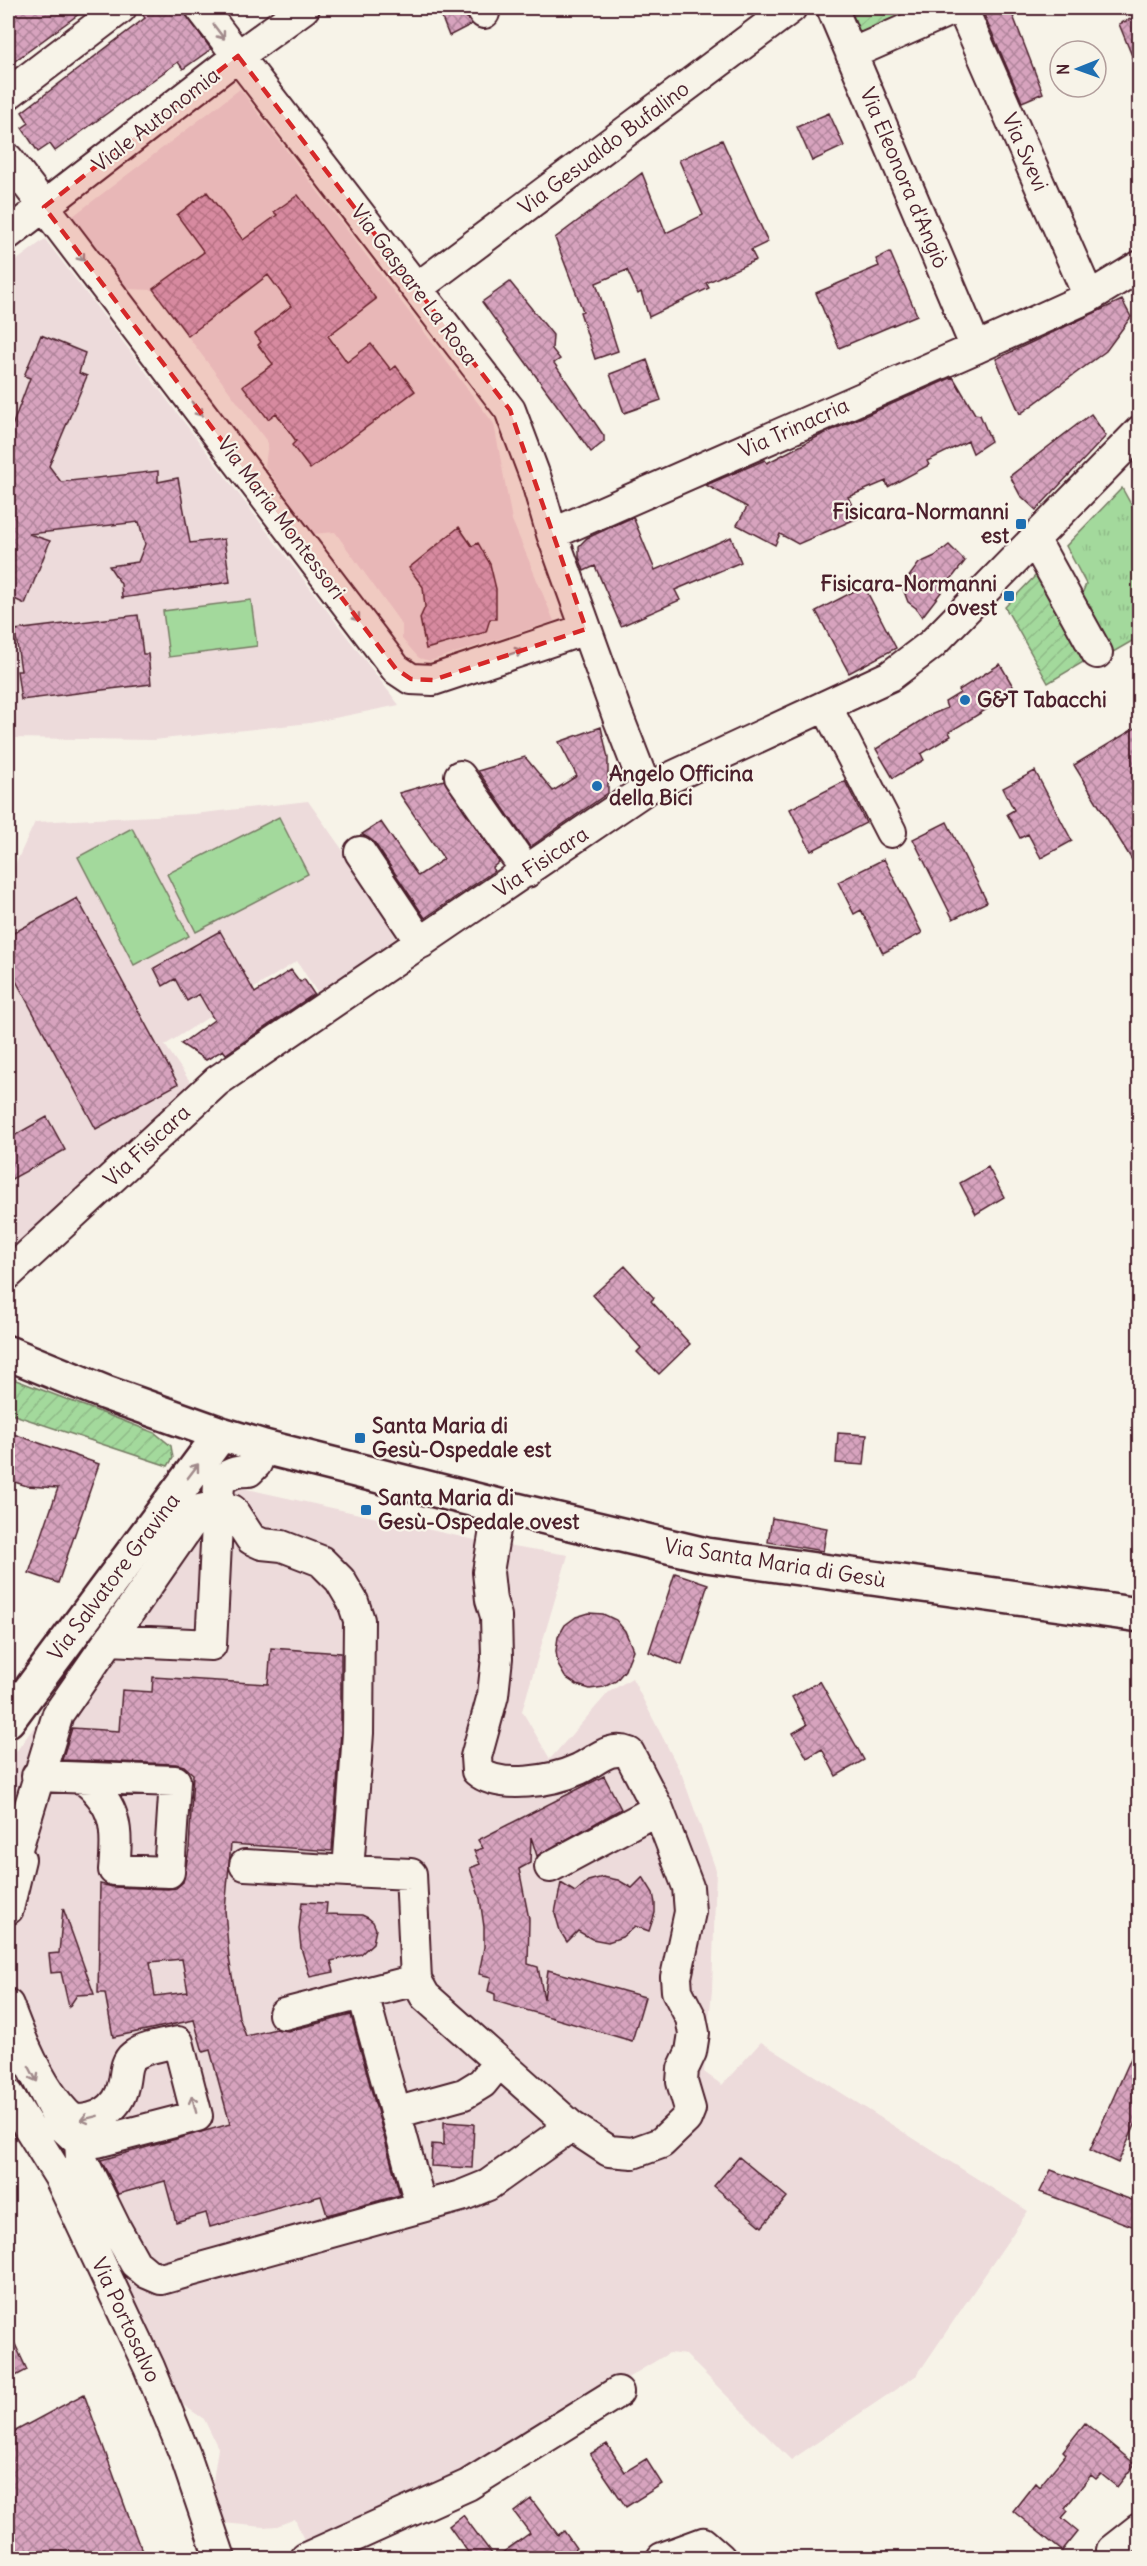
<svg xmlns="http://www.w3.org/2000/svg" width="1147" height="2566" font-family="Delius,sans-serif">
  <style>
    .built { fill: #eddbdb }
    .park { fill: url(#park-tufts); stroke: #767c64; stroke-width: 1.5 }
    .garden { fill: url(#garden-furrows); stroke: #767c64; stroke-width: 1.5 }
    .pitch { fill: #a3d99c; stroke: #767c64; stroke-width: 1.5 }
    .building { fill: url(#building-cross-hatch); stroke: #4a1f2b; stroke-width: 1.5; fill-rule: evenodd }
    .lines { fill: none; stroke-linecap: round; stroke-linejoin: round }
    .minor-casing { stroke: #4a1f2b; stroke-width: 34 }
    .major-casing { stroke: #4a1f2b; stroke-width: 38 }
    .minor { stroke: #f7f3e8; stroke-width: 30 }
    .major { stroke: #f7f3e8; stroke-width: 33 }
    .oneway { stroke: #a0898a }
    .marked { fill: #d62828; fill-opacity: 0.2; stroke: #d62828; stroke-width: 4.5; stroke-dasharray: 12 8; stroke-linejoin: round }
    .poi-dot { fill: #1f6fb2; stroke: #f7f3e8; stroke-width: 2 }
    .labels { text-anchor: middle; stroke-width: 4.5; stroke-linejoin: round; paint-order: stroke }
    .street-label { font-size: 21px; fill: #4a1f2b; stroke: #f7f3e8 }
    .poi-label { font-size: 21px; font-weight: bold; fill: #4a1f2b; stroke: #f7f3e8; text-anchor: start }
  </style>
  <defs>
    <pattern id="park-tufts" width="24" height="20" patternUnits="userSpaceOnUse" patternTransform="scale(1.5)"><rect width="24" height="20" fill="#a3d99c"/><path d="M3 7l-1-3M5 7V3M7 7l1-3M15 17l-1-3M17 17v-4M19 17l1-3" fill="none" stroke="#8eba87"/></pattern>
    <pattern id="garden-furrows" width="10" height="10" patternUnits="userSpaceOnUse" patternTransform="scale(1.5)"><rect width="10" height="10" fill="#a3d99c"/><path d="M-1 1l2-2M0 10L10 0M9 11l2-2" fill="none" stroke="#8eba87"/></pattern>
    <pattern id="building-cross-hatch" width="8" height="8" patternUnits="userSpaceOnUse" patternTransform="scale(1.5)"><rect width="8" height="8" fill="#d7a3be"/><path d="M0 0l8 8M0 8l8-8" fill="none" stroke="#b0849b"/></pattern>
  </defs>
  <rect width="100%" height="100%" fill="#f7f3e8"/>
  <filter id="ink" filterUnits="userSpaceOnUse"><feTurbulence type="fractalNoise" baseFrequency=".0167" numOctaves="2"/><feDisplacementMap in="SourceGraphic" scale="12" xChannelSelector="R" yChannelSelector="G"/><feConvolveMatrix kernelMatrix="1 2 1 2 8 2 1 2 1" color-interpolation-filters="sRGB"/></filter>
  <g filter="url(#ink)">
    <path class="built" d="M240 89 494 424 512 520 554 621 430 661 419 658 402 639V625L335 532 313 534 265 466 268 443 153 290 128 289 73 216Z
      M45 239 399 705 310 723 154 740 8 738V267Z
      M308 801 406 940 320 997 297 961 165 1045 193 1086 8 1251V880L35 822 194 814Z
      M211 1481 480 1541 481 1549 507 1553V1545L568 1555 522 1711 550 1759 609 1692 632 1678 682 1775 716 1870 712 1990 704 2072 722 2085 761 2042 1028 2211 917 2375 791 2460 686 2355 669 2353 462 2477 306 2545 295 2519 277 2526 264 2527 224 2523 212 2487 218 2448 204 2419 180 2403 70 2170 8 2067V1763Z"/>
    <path class="park" d="M1122 488 1139 519V637L1108 655 1079 601 1086 584 1066 546Z"/>
    <path class="garden" d="M850 8H926L861 36Z
      M1041 570 1090 658 1048 683 1005 607Z
      M8 1377 155 1433 171 1446 173 1458 168 1466 8 1413Z"/>
    <path class="pitch" d="M251 600 257 646 169 657 163 611Z
      M279 817 308 874 196 932 167 874Z
      M132 828 189 936 134 965 78 857Z"/>
    <path class="building" d="M8 8H87L8 66Z
      M138 8H181L211 49 183 69 178 62 55 151 50 144 38 152 22 128 29 123 22 112 145 18Z
      M438 8H464L466 17 472 24 449 36Z
      M995 8H1010L1043 93 1022 102 983 12Z
      M1140 15V73H1139L1119 24Z
      M829 113 844 146 812 161 797 127Z
      M722 140 768 242 751 250 756 260 706 283 709 288 649 317 641 292 638 294 627 270 596 283 618 351 595 359 580 312 583 311 555 238 642 173 666 233 703 215 679 160Z
      M207 192 243 240 277 215 274 212 298 195 376 299 328 336 347 362 371 344 391 370 396 366 415 391 310 469 292 445 296 441 276 413 268 419 243 386 273 364 258 345 261 342 255 334 291 306 268 275 188 336 153 289 204 252 177 215Z
      M890 252 917 315 839 348 816 293 879 266 876 259Z
      M510 282 553 335 552 349 560 359 554 363 604 436V442L591 452 482 302Z
      M1122 300 1131 317 1106 351 1020 414 996 359Z
      M41 335 85 353 79 373 87 376 49 466 61 482 158 471V482L178 478 190 543 224 539 230 582 122 598 121 584 109 566 138 562 145 544 139 522 29 534 50 541 25 604 8 596V437L30 378 24 376Z
      M647 360 661 400 624 413 610 374Z
      M953 377 975 414 980 415 991 441 973 453 968 441 927 461 929 465 888 487 886 481 848 497 858 518 798 544 780 534 775 545 737 525 747 507 706 485 765 460 767 463 821 435Z
      M1091 414 1106 436 1036 510 1020 495 1010 476Z
      M633 517 655 570 731 537 741 562 675 590 680 600 621 626 595 566 584 571 579 557V546L587 538Z
      M459 527 472 546 478 543 490 564 496 589V619H490L486 632 426 649 420 618 425 607 423 587 409 568Z
      M949 545 965 561 922 617 916 608 908 602 902 586 919 563 935 556Z
      M864 586 896 648 849 673 816 611Z
      M138 615 143 654H148L151 684 21 700 17 671H21L15 630Z
      M1000 664 1014 688 995 700 997 703 949 732 951 736 921 754 924 760 893 778 876 749 928 716 947 708 945 702 960 693 959 690Z
      M1140 725V873L1074 765Z
      M601 727 608 758V793L530 847 478 771 525 757 553 791 577 776 559 742Z
      M1035 771 1072 841 1041 858 1028 834 1020 838 1007 814 1014 810 1003 788Z
      M444 780 499 862 492 868 494 871 425 918 374 842 362 834 381 822 418 876 444 859 399 793Z
      M845 781 866 823 811 851 790 809Z
      M947 822 987 902 953 919 913 839Z
      M884 859 922 933 883 953 861 910 854 914 838 882Z
      M77 898 178 1084 96 1129 8 966V936Z
      M220 931 255 993 291 970 300 982 304 979 314 994 226 1054 223 1050 206 1060 181 1044 214 1020 199 994 187 1001 175 979 163 986 154 968Z
      M47 1117 65 1150 8 1181V1139Z
      M988 1167 1004 1197 976 1214 960 1183Z
      M625 1266 654 1298 651 1301 690 1344 659 1374 637 1352 641 1348 593 1295Z
      M8 1432 99 1464 58 1583 29 1573 58 1488 27 1486 8 1480Z
      M838 1433 867 1435 864 1465 836 1463Z
      M772 1518 827 1528 823 1551 768 1542Z
      M675 1573 708 1584 682 1665 649 1652Z
      M589 1613 603 1614 616 1620 625 1631 633 1650 625 1670 616 1681 604 1687 590 1689 577 1685 565 1677 558 1665 556 1651 558 1637 565 1625 576 1617Z
      M271 1648 341 1653V1732L332 1851 231 1844 225 1910 229 1958 239 2017 246 2036 276 2029 288 2031 351 2015 400 2195 327 2215 321 2196 210 2227 206 2213 176 2222 165 2181 118 2194 101 2160 230 2124 210 2050 203 2052 194 2020 113 2037 105 1993H98L100 1884 113 1887 168 1889 176 1888 183 1882 189 1850 193 1774 184 1766 176 1764 62 1760 72 1728 119 1731 122 1690 152 1692 153 1677 268 1684ZM182 1959 188 1992 155 1996 150 1962Z
      M820 1681 864 1760 836 1776 822 1749 807 1758 793 1733 807 1725 792 1697Z
      M604 1776 621 1809 537 1856 531 1837 530 1863 519 1869 529 1919 528 1964 538 1967 544 1999 548 1970 645 1997 632 2041 495 2001V1994L488 1991 491 1977 479 1974 484 1947V1927L480 1899 470 1868 480 1864 474 1851 483 1848 478 1840Z
      M603 1877 618 1880 632 1888 643 1877 653 1893 655 1903V1913L649 1931 635 1926 622 1937 608 1942 592 1939 578 1931 567 1942 560 1931 555 1913 561 1883 575 1892 588 1881Z
      M302 1902 327 1903 326 1914 362 1915 368 1918 373 1922 376 1929 373 1943 361 1954 331 1961 334 1972 310 1977 301 1948 299 1929Z
      M63 1908 94 1994 77 1995 69 2007 61 1972 51 1973 49 1954 59 1953Z
      M1140 2038V2114L1118 2163 1090 2150Z
      M444 2122 474 2124 472 2168 431 2166 432 2144 444 2145Z
      M739 2157 787 2197 762 2227 714 2186Z
      M1051 2170 1140 2203V2229L1040 2192Z
      M8 2329 27 2370 8 2380Z
      M84 2394 138 2542 148 2559H21L8 2532V2435Z
      M1085 2423 1135 2464 1117 2487 1101 2474 1096 2479 1091 2475 1065 2508 1068 2511 1062 2518 1078 2531 1062 2551 1013 2511 1035 2483 1039 2487 1066 2454 1063 2451Z
      M607 2444 625 2472 646 2459 662 2484 626 2507 590 2454Z
      M531 2499 558 2535 564 2531 576 2548 562 2559H473L449 2526 463 2515 495 2558 530 2533 514 2512Z"/>
    <g class="lines">
      <defs>
        <path id="minor" d="M201 8 510 410 536 479 552 534
          M481 8 484 13
          M832 8 976 348
          M962 8 1089 297
          M851 54 955 8
          M8 94 121 8
          M8 159 396 669 411 679 433 680 586 629
          M8 234 238 56 304 8
          M417 288 791 8
          M1034 539 1097 653
          M826 706 891 832
          M460 776 527 872
          M646 789 618 717 552 534 976 348 1089 297 1140 266
          M360 852 421 943
          M8 1274 217 1081 646 789 890 676 932 644 1140 431
          M110 1640 211 1645 219 1483C228 1473 236 1471 249 1471L256 1464 264 1447
          M37 1776 175 1781 169 1872 114 1870C118 1829 117 1805 83 1778
          M245 1865 348 1871
          M550 1867 658 1809
          M8 1878 58 1714 200 1510 218 1506 232 1510 251 1539 262 1544 282 1546 321 1561 340 1580 353 1602 359 1620 358 1733 348 1871 411 1874 416 1980 425 1996 571 2126 609 2151 633 2153 661 2143 686 2119 690 2109 682 2082 683 2069 691 2052 694 2033 691 2018 677 1991 676 1977 690 1912 688 1887 658 1809 629 1753C609 1745 596 1761 579 1769 553 1781 499 1790 477 1771L476 1757 493 1695 497 1658 496 1616 491 1600 488 1572 499 1506
          M8 1909 20 1859
          M363 1994 421 2207
          M8 2005C21 2041 44 2095 73 2120 96 2121 118 2110 123 2086 126 2076 124 2063 133 2056 144 2047 165 2045 178 2042L197 2116 97 2142 75 2138 62 2126 8 2022
          M284 2014 416 1980
          M8 2094 59 2176 149 2367 185 2455 220 2558
          M395 2113 464 2094 482 2083 499 2062
          M80 2141 81 2158 115 2227 135 2263 147 2273 161 2279 461 2196 488 2185 571 2126
          M1112 2550 1140 2528
          M306 2558 468 2485 618 2392
          M662 2558 703 2543 720 2558"/>
        <path id="major" d="M8 1353 106 1393 221 1434 264 1447 499 1506 706 1555 1140 1615
          M8 1720 221 1434"/>
      </defs>
      <use href="#minor" class="minor-casing"/>
      <use href="#major" class="major-casing"/>
      <use href="#minor" class="minor"/>
      <use href="#major" class="major"/>
    </g>
    <defs><path id="oneway-shaft" d="M-6 0H5M1.5-3L5.5 0L1.5 3" fill="none" stroke-width="1.6" stroke-linecap="round" stroke-linejoin="round" transform="scale(1.5)"/></defs>
    <g class="oneway">
      <use href="#oneway-shaft" transform="translate(219 32) rotate(53)"/>
      <use href="#oneway-shaft" transform="translate(79 254) rotate(53)"/>
      <use href="#oneway-shaft" transform="translate(197 409) rotate(53)"/>
      <use href="#oneway-shaft" transform="translate(354 614) rotate(53)"/>
      <use href="#oneway-shaft" transform="translate(514 653) rotate(-19)"/>
      <use href="#oneway-shaft" transform="translate(193 1471) rotate(-53)"/>
      <use href="#oneway-shaft" transform="translate(33 2074) rotate(62)"/>
      <use href="#oneway-shaft" transform="translate(194 2104) rotate(-104)"/>
      <use href="#oneway-shaft" transform="translate(89 2118) rotate(166)"/>
    </g>
  </g>
  <path class="marked" d="M238 56 510 410 586 629 433 680 411 679 396 669 44 207Z"/>
  <g class="poi-dot">
    <rect x="1015" y="518" width="12" height="12" rx="3"/>
    <rect x="1003" y="590" width="12" height="12" rx="3"/>
    <circle cx="965" cy="700" r="6"/>
    <circle cx="597" cy="786" r="6"/>
    <rect x="354" y="1432" width="12" height="12" rx="3"/>
    <rect x="360" y="1504" width="12" height="12" rx="3"/>
  </g>
  <g class="labels">
    <g class="street-label">
      <text transform="translate(156 120) rotate(-38)" y="7">Viale Autonomia</text>
      <text transform="translate(604 148) rotate(-37)" y="7">Via Gesualdo Bufalino</text>
      <text transform="translate(1025 152) rotate(66)" y="7">Via Svevi</text>
      <text transform="translate(904 178) rotate(67)" y="7">Via Eleonora d'Angiò</text>
      <text transform="translate(414 285) rotate(53)" y="7">Via Gaspare La Rosa</text>
      <text transform="translate(794 428) rotate(-24)" y="7">Via Trinacria</text>
      <text transform="translate(281 518) rotate(53)" y="7">Via Maria Montessori</text>
      <text transform="translate(541 862) rotate(-34)" y="7">Via Fisicara</text>
      <text transform="translate(147 1146) rotate(-43)" y="7">Via Fisicara</text>
      <text transform="translate(775 1563) rotate(9)" y="7">Via Santa Maria di Gesù</text>
      <text transform="translate(114 1577) rotate(-53)" y="7">Via Salvatore Gravina</text>
      <text transform="translate(126 2320) rotate(65)" y="7">Via Portosalvo</text>
    </g>
    <g class="poi-label">
      <text x="1009" y="519" text-anchor="end">Fisicara-Normanni<tspan x="1009" dy="24">est</tspan></text>
      <text x="997" y="591" text-anchor="end">Fisicara-Normanni<tspan x="997" dy="24">ovest</tspan></text>
      <text x="977" y="707">G&amp;T Tabacchi</text>
      <text x="609" y="781">Angelo Officina<tspan x="609" dy="24">della Bici</tspan></text>
      <text x="372" y="1433">Santa Maria di<tspan x="372" dy="24">Gesù-Ospedale est</tspan></text>
      <text x="378" y="1505">Santa Maria di<tspan x="378" dy="24">Gesù-Ospedale ovest</tspan></text>
    </g>
  </g>
  <rect width="1147" height="2566" fill="none" stroke="#f7f3e8" stroke-width="30"/>
  <rect x="15" y="15" width="1117" height="2536" fill="none" stroke="#4a1f2b" stroke-width="2" filter="url(#ink)"/>
  <g transform="translate(1078 69) rotate(269)"><circle r="28" fill="#f7f3e8" stroke="#b29e9c" stroke-width="1.5"/>
  <path d="M0-4.5L10 22L0 15L-10 22Z" fill="#1f6fb2"/>
  <text y="-9" font-size="16" font-weight="bold" text-anchor="middle" fill="#4a1f2b">N</text>
  </g>
</svg>
